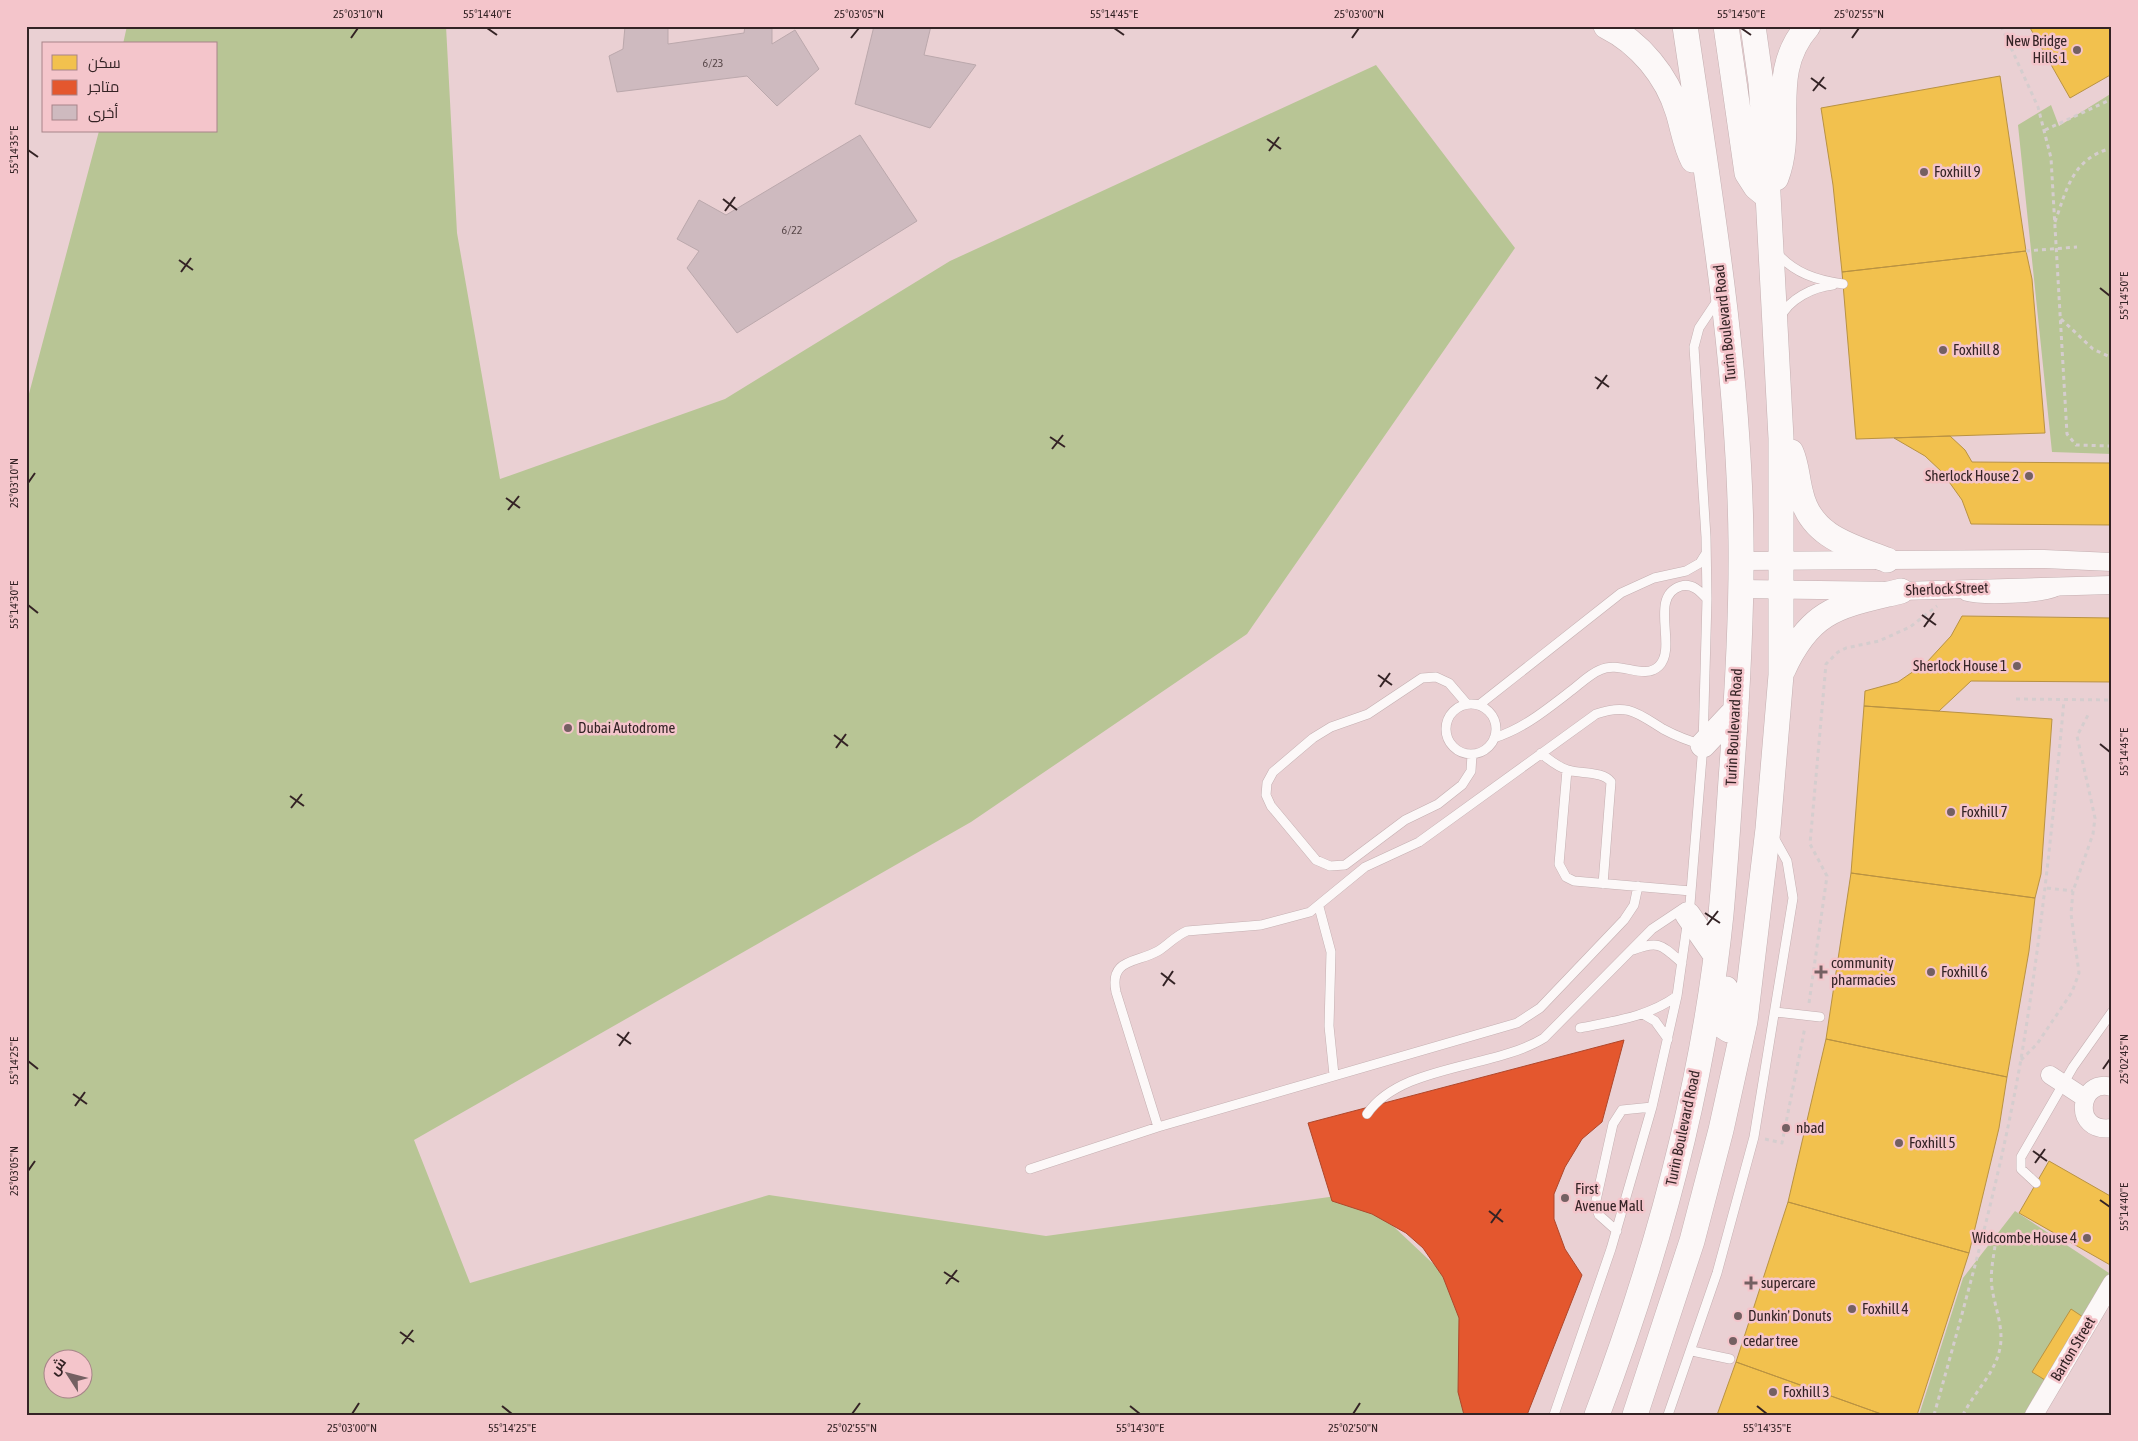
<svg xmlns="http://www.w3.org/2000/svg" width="2138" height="1441" font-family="'Asap Condensed',Cairo,sans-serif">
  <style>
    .green { fill: #b8c595; fill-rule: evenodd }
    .homes { fill: #f2c14e; stroke: #b99242 }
    .shops { fill: #e4572e; stroke: #af472b }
    .building { fill: #cebabf; stroke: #bba8ac }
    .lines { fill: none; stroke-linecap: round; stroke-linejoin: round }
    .lane-casing { stroke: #c4afb1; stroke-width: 10 }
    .street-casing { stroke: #c4afb1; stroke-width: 19 }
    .secondary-casing { stroke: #c4afb1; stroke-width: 26 }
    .path { stroke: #d5cdce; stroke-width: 3; stroke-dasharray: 4 4; stroke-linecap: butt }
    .lane { stroke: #fcf8f8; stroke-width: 9 }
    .street { stroke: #fcf8f8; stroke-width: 18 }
    .secondary { stroke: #fcf8f8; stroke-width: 25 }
    .ticks { fill: none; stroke: #342325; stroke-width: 2 }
    .poi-dot { fill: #746062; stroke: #f4c5cb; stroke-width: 2 }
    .labels { text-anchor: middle; stroke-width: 5; stroke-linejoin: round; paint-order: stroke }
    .number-label { font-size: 12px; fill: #5b4a4c }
    .poi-label { font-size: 15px; fill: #342325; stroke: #f4c5cb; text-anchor: start }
    .street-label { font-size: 15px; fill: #342325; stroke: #f4c5cb }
    .neatline { fill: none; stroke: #342325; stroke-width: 2 }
    .ticks-label { font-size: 12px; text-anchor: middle; fill: #342325 }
  </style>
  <rect width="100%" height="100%" fill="#ead0d3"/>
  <path class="green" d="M127 26H446L457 233 500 479 725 399 950 261 1376 65 1515 248 1247 634 971 822 414 1140 470 1283 769 1195 1046 1236 1358 1193 1461 1290 1470 1415H26V405L99 131H216V44H123ZM52 1358H82V1388H52Z
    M2112 93V454L2052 452 2018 125 2051 105 2059 126Z
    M2015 1211 2109 1273 2025 1415H1919L1963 1278Z"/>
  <path class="homes" d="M2029 26H2112V74L2070 98Z
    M2000 76 2026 251 1842 272 1833 185 1821 108Z
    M2026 251 2032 279 2045 433 1856 439 1842 272Z
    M1950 436 1965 450 1972 462 2112 463V525L1971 524 1962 500 1942 472 1925 456 1894 438Z
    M1962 616 2112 618V682L1971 681 1939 711 1864 706 1865 691 1898 682 1927 662 1951 636Z
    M1864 706 2052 719 2041 874 2035 898 1851 873Z
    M1851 873 2035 898 2029 951 2007 1077 1826 1039Z
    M1826 1039 2007 1077 1999 1128 1969 1253 1788 1202Z
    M2049 1161 2112 1197V1266L2019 1213Z
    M1788 1202 1969 1253 1917 1415H1884L1736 1362Z
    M2071 1309 2083 1317 2045 1380 2032 1372Z
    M1736 1362 1884 1415H1717Z"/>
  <path class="shops" d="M1624 1040 1602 1122 1582 1139 1565 1167 1554 1194V1219L1565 1249 1582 1275 1527 1415H1464L1458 1392 1459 1318 1443 1277 1423 1248 1406 1233 1372 1214 1332 1201 1308 1123Z"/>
  <path class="building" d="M625 26H668V44L744 33 745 26H772V44L795 30 819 69 777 106 747 76 617 92 609 56 623 49Z
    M874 26H931L924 55 976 65 930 128 855 104Z
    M860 135 917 221 737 333 687 268 699 251 677 239 699 200 726 215Z"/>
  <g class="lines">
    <defs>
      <path id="lane" d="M1776 252C1794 273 1816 280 1843 284
        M1780 318C1789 299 1813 287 1833 285
        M1965 596C1982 601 2042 599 2058 591
        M1446 729a25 25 0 1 1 50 0a25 25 0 1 1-50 0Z
        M1467 704 1449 683 1436 677 1422 678 1368 714 1331 727 1313 738 1273 772 1267 783 1266 795 1271 806 1316 860 1330 866 1345 865 1405 820 1438 804 1462 785 1471 771 1472 754
        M1479 705 1621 593 1654 578 1686 571 1700 563 1705 555
        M1494 738C1525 728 1547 709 1572 690 1581 683 1590 674 1600 670 1620 660 1644 681 1659 666 1678 647 1648 596 1681 586 1692 583 1700 591 1707 599
        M1541 753C1549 760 1558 767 1568 770 1580 774 1603 771 1611 782L1603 884
        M1567 770 1559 864 1566 877 1574 881 1691 891
        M1319 907 1331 952 1329 1026 1334 1075
        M1633 950C1659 940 1662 945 1682 963
        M1776 1012 1820 1017
        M1643 1014 1655 1021 1668 1039
        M1580 1028C1614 1021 1648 1017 1677 996
        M1367 1114C1401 1064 1494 1069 1544 1038L1652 929 1685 907
        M1158 1127 1116 992C1109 958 1137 963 1158 951 1168 945 1175 936 1187 931L1261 925 1310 912 1365 867 1419 842 1596 714C1628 703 1637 713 1663 729 1676 736 1689 741 1703 745
        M1030 1169 1158 1127 1517 1023 1540 1008 1624 920 1634 905 1638 886
        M2036 1183 2021 1169V1157L2073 1067 2112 1012
        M1617 1231 1599 1215 1595 1205 1613 1124 1622 1110 1652 1107
        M1692 1351 1730 1359
        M1554 1415 1611 1249 1652 1107 1677 996 1690 904 1703 745 1707 599 1706 537 1694 347 1699 328 1719 298
        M1668 1415 1717 1273 1754 1137 1793 898 1787 861 1772 834"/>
      <path id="street" d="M1740 561 2044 559 2112 562
        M1740 589 1901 591 2112 585
        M2050 1075 2085 1098
        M2112 1087C2078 1077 2071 1134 2112 1128
        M2034 1415 2112 1283"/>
      <path id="secondary" d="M1606 26C1640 43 1667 76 1678 112 1683 128 1685 145 1693 160
        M1726 26 1747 173 1756 187 1767 196
        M1776 178C1796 126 1766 74 1808 26
        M1791 452C1797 465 1797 480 1801 494 1811 537 1851 546 1887 560
        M1783 670C1811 608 1840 606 1901 591
        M1703 745 1736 710
        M1688 915 1715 954
        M1726 989 1722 1019 1723 1026 1729 1030 1737 1028 1745 1021
        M1597 1415C1657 1256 1704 1083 1721 914 1725 870 1728 825 1731 780 1737 700 1742 620 1741 540 1739 368 1710 196 1685 26
        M1635 1415 1692 1241 1721 1130 1745 1021 1768 829 1781 675V438L1765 138 1761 83 1753 26"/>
    </defs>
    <use href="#lane" class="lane-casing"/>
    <use href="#street" class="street-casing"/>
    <use href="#secondary" class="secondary-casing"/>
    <path class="path" d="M2001 26 2038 107 2051 158 2067 434 2076 445 2112 446
      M2045 130 2112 99
      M2055 222C2067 188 2073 158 2112 148
      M2026 251 2077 247
      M2061 319 2093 349 2112 358
      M2016 699 2112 700
      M2047 888 2073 891
      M1809 1003 1827 876 1810 844 1826 664 1838 652 1846 648 1879 641 1910 627 1937 606
      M2021 1060 2037 1044 2072 992 2079 973 2071 914 2073 891 2093 834 2095 818 2077 736 2088 715
      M1765 1139 1782 1143 1805 1027
      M1934 1415C1967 1297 2000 1180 2021 1059 2041 939 2053 821 2064 700
      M1963 1415C1974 1392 1995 1374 2000 1348 2004 1328 1995 1308 1992 1288 1990 1274 1993 1260 1995 1246L1983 1242"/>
    <use href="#lane" class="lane"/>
    <use href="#street" class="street"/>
    <use href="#secondary" class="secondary"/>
  </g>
  <path class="ticks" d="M487 28 497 35M1114 28 1124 35M1741 28 1751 35M351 38 358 28M851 38 859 28M1352 38 1359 28M1852 38 1859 28M1811 78 1826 89M1813 91 1824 77M1267 139 1281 149M28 150 38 157M1269 151 1279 137M723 199 737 210M725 211 735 197M179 260 193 270M181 272 191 258M2100 288 2110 296M1595 377 1609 387M1597 389 1607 375M1050 437 1065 447M1052 449 1063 435M28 483 35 473M506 498 520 508M508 510 519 496M28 605 38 613M1922 615 1936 625M1924 627 1934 613M1378 675 1392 685M1380 687 1390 673M834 735 848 746M2100 744 2110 752M836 748 846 734M290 796 304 806M291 808 302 794M1705 913 1720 923M1707 925 1718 911M1161 973 1175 984M1163 986 1173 971M617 1034 631 1044M619 1046 629 1032M28 1061 38 1069M2103 1069 2110 1059M73 1094 87 1104M75 1106 85 1092M2033 1151 2047 1161M2035 1163 2045 1149M28 1171 35 1161M2100 1200 2110 1207M1489 1211 1503 1222M1491 1223 1501 1209M944 1272 959 1282M946 1284 957 1270M400 1332 414 1342M402 1344 413 1330M502 1406 512 1414M1130 1406 1140 1414M1757 1406 1767 1414M352 1414 359 1403M852 1414 860 1403M1353 1414 1360 1403"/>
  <g class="poi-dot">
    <circle cx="2077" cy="50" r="5"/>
    <circle cx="1924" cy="172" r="5"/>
    <circle cx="1943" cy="350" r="5"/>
    <circle cx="2029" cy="476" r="5"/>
    <circle cx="2017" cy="666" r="5"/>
    <circle cx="568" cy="728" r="5"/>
    <circle cx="1951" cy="812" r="5"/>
    <path d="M1818.5 964.5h5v5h5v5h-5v5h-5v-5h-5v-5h5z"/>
    <circle cx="1931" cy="972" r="5"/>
    <circle cx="1786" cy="1128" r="5"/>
    <circle cx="1899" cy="1143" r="5"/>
    <circle cx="1565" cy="1198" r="5"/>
    <circle cx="2087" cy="1238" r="5"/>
    <path d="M1748.5 1275.5h5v5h5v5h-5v5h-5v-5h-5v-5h5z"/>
    <circle cx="1852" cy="1309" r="5"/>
    <circle cx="1738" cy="1316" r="5"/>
    <circle cx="1733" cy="1341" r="5"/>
    <circle cx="1773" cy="1392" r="5"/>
  </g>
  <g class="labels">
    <g class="number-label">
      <text x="713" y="67">6/23</text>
      <text x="792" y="234">6/22</text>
    </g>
    <g class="poi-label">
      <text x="2067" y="46" text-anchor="end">New Bridge<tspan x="2067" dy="17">Hills 1</tspan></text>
      <text x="1934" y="177">Foxhill 9</text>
      <text x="1953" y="355">Foxhill 8</text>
      <text x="2019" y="481" text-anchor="end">Sherlock House 2</text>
      <text x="2007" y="671" text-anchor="end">Sherlock House 1</text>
      <text x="578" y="733">Dubai Autodrome</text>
      <text x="1961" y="817">Foxhill 7</text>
      <text x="1831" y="968">community<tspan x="1831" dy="17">pharmacies</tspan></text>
      <text x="1941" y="977">Foxhill 6</text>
      <text x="1796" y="1133">nbad</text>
      <text x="1909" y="1148">Foxhill 5</text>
      <text x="1575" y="1194">First<tspan x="1575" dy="17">Avenue Mall</tspan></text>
      <text x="2077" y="1243" text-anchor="end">Widcombe House 4</text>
      <text x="1761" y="1288">supercare</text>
      <text x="1862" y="1314">Foxhill 4</text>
      <text x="1748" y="1321">Dunkin' Donuts</text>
      <text x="1743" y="1346">cedar tree</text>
      <text x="1783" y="1397">Foxhill 3</text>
    </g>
    <g class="street-label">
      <text transform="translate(1725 323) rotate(-96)" y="5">Turin Boulevard Road</text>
      <text transform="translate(1947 589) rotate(-2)" y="5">Sherlock Street</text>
      <text transform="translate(1734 727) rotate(-87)" y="5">Turin Boulevard Road</text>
      <text transform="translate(1683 1128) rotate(-78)" y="5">Turin Boulevard Road</text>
      <text transform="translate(2073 1349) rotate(-59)" y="5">Barton Street</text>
    </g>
  </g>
  <rect width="2138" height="1441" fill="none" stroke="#f4c5cb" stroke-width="55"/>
  <rect x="42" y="42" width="175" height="90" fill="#f4c5cb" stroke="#a78489"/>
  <rect x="52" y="55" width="25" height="15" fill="#f2c14e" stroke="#a78489"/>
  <text x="88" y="68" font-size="15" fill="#342325">سكن</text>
  <rect x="52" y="80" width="25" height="15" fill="#e4572e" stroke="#a78489"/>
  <text x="88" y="92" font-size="15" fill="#342325">متاجر</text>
  <rect x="52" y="105" width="25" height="15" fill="#cebabf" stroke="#a78489"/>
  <text x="88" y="118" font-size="15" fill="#342325">أخرى</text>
  <g transform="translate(68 1374) rotate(306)"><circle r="24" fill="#f4c5cb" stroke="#a78489"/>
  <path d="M0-4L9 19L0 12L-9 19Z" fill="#746062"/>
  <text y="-8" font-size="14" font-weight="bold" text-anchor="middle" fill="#342325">ش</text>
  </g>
  <rect x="28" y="28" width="2082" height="1386" class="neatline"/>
  <g class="ticks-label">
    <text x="358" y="18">25°03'10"N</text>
    <text x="487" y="18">55°14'40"E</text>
    <text x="859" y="18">25°03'05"N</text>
    <text x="1114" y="18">55°14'45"E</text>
    <text x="1359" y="18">25°03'00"N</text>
    <text x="1741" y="18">55°14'50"E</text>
    <text x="1859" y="18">25°02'55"N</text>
    <text transform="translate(14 150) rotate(-90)" y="4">55°14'35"E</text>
    <text transform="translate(2124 296) rotate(-90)" y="4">55°14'50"E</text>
    <text transform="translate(14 483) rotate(-90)" y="4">25°03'10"N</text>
    <text transform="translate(14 605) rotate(-90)" y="4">55°14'30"E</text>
    <text transform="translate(2124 752) rotate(-90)" y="4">55°14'45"E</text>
    <text transform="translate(2124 1059) rotate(-90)" y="4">25°02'45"N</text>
    <text transform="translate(14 1061) rotate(-90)" y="4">55°14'25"E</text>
    <text transform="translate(14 1171) rotate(-90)" y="4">25°03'05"N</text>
    <text transform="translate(2124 1207) rotate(-90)" y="4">55°14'40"E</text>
    <text x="352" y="1432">25°03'00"N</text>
    <text x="512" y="1432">55°14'25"E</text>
    <text x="852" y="1432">25°02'55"N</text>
    <text x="1140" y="1432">55°14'30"E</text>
    <text x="1353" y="1432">25°02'50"N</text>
    <text x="1767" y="1432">55°14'35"E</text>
  </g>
</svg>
